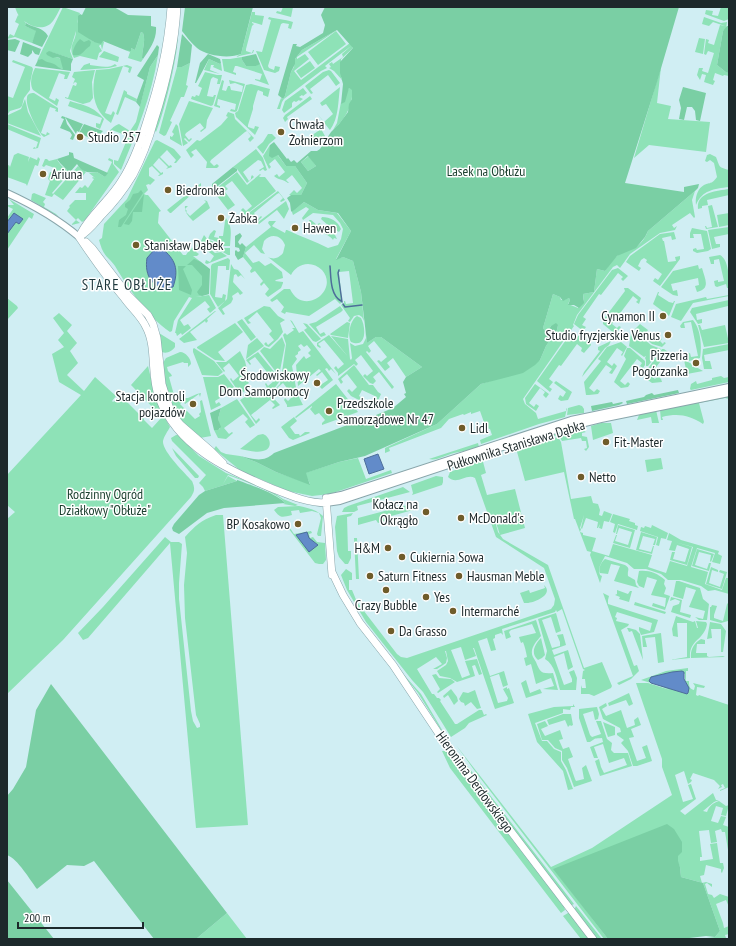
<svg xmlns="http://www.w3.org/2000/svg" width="736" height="946" font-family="'PT Sans Narrow',sans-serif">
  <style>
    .green { fill: #8ee2b7 }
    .forest { fill: #7acfa4; fill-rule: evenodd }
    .water { fill: #628bc9; stroke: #4d6e9a }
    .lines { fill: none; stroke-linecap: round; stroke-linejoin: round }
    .stream { stroke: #4d6e9a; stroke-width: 1.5 }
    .tertiary-casing { stroke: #89a6ab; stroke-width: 8 }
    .secondary-casing { stroke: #89a6ab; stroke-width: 8 }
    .tertiary { stroke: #fff; stroke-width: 6 }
    .secondary { stroke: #fff; stroke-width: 7 }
    .poi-dot { fill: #6f5c2a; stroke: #fff; stroke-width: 1.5 }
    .labels { text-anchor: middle; stroke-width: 3; stroke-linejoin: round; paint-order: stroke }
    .poi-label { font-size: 14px; fill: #1d292b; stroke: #fff; text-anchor: start }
    .park-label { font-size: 14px; fill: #1a3f2e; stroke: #fff }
    .street-label { font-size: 14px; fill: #1d292b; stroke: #fff }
    .neighbourhood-label { font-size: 15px; letter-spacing: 1px; fill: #1e383c; stroke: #fff }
  </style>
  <rect width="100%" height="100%" fill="#d0eef3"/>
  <path class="green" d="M15 7H61C58 12 56 17 53 21 44 33 27 26 19 16 17 13 16 10 15 7Z
    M63 7 80 13C73 28 84 34 94 42L103 41 104 42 102 50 101 45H100L99 46 102 51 99 53 97 60 80 56 74 58C67 46 76 42 76 31L70 51 73 59 51 52 47 54 65 60 63 69 43 64 38 60 37 61Z
    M283 7H293L291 17 276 13 277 11 281 12Z
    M721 7H729V19L724 21 705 14 706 10 713 11 712 15 718 16Z
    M252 12H255V15L264 16 262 25 252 22V23L254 24 252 26 246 49V51L252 53 253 50H254L253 53 235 57 241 54Z
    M18 15 26 23 25 26 37 31 32 43 15 37 7 39 10 34 14 36 19 24 15 22Z
    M269 17C277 19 284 19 293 22L291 29 288 28 289 24 283 23 281 24 268 66 269 68 274 70 275 66 280 67 279 71 275 73 264 70 256 51 262 52 271 20 268 19Z
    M704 17 721 23 727 22 726 29 723 31 717 65 727 73 729 72V76L724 75 723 76 715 73 713 80 715 81 713 85 704 82 706 75 702 74 700 80 697 75 699 68H703L702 71 708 73 714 53 708 51 706 55 704 54 706 39 709 40 708 43 714 45 720 25 725 26 713 22 709 26 702 24Z
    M177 28C182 43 163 117 156 132L154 130Z
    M337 30 297 57V59L305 54 309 59 294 71 301 80 350 43 353 48 341 59V78L343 81 334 71 329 68 331 67 329 64 332 62 333 64 343 57 342 54 351 46 325 66 327 68 321 71 284 99 282 102 280 109H277L281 98 283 99 285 96 291 72 294 67 295 59 302 50Z
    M336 31 346 44 318 65 308 52Z
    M141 32 143 33C146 42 142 49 142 58L143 59 141 62 128 58 130 52 125 50 131 48 135 50Z
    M699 38 705 39 703 54 695 52Z
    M104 51 119 57 118 62 99 57Z
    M158 55C152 95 136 134 121 170L114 164V160L118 161 126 142 122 141 125 135 112 130 110 136 108 135C109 130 114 126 119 124L130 131 136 122 150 67Z
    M242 57V60L246 66H256L258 63 260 64 269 85 255 80V79L260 80 262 74 237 66H235L233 72 236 73V75L224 71 222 59H230Z
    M209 59 220 64 221 63 222 71 213 67 214 65H211L210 70 220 74 204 70Z
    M13 60 32 67 33 69 30 83V90L24 98 22 106 20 108 10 111 7 115V96L13 98 25 67 12 62Z
    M310 61 315 68 301 78 296 71Z
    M90 63V65C98 66 109 69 115 64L117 66 109 68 80 70 84 65Z
    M190 63 186 85 188 86 184 97H181L170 121 172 122 166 135 164 136 159 133 177 67H182Z
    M127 65 132 67 130 73 128 72 129 68 123 66 105 113 111 115 113 111 115 113 111 123C92 110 91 90 96 70L109 69Z
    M661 67 657 103 671 106 668 119 710 122 706 152 649 145 634 158Z
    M35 68 70 72 67 79H64L65 75 59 73 49 98 55 101 56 98 59 100 57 106 33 90C29 83 32 74 35 68Z
    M95 70 92 82 93 98 90 102 83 104 65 98V97L68 98 73 85 76 86 77 83 75 82 73 84 75 79 72 77 74 72Z
    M329 70 331 71 340 83 336 86 328 75 310 89 313 93 311 94 305 86 323 72Z
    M205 72 217 75H222L220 84H217L218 79 213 77 211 79 207 96 213 97 214 95H216L213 105 211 106 191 99 192 96 195 97 196 95 199 96 202 88 198 86Z
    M222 80 224 81 222 90 226 91 228 86H230L231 90 242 92 243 86 235 83 230 84 229 80 245 84 237 111 235 112 230 111 231 109 235 110 236 104 218 99 217 105 220 106V108L214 106Z
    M251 84 270 89 268 97 263 95V92L258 90 257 92 253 106V109L248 125V127L254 129 255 126 259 127 255 135 236 117 235 113 238 111 246 85Z
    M340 87C338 101 339 118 330 130L329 129 316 112 324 122 333 114 326 104 322 106 320 103Z
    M303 88 307 93 303 96 302 95 299 97 303 99 300 101 299 100 296 102 294 101 292 103V107L284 113 282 110 285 101Z
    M349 88 352 89C354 105 344 120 333 130L337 123 341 102V104Z
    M124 90 127 92V94L137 99 136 102 125 97 118 115 116 114Z
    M34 93 58 108V112L55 111 56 109 50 107 41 133 46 135 47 132 50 134 44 137C38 133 25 106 27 98 27 94 30 93 34 93Z
    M310 96 312 99 287 117 288 119 285 122 283 118 285 115Z
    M25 99 28 112 41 136 7 123 8 115 21 109Z
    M70 101C86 106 93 106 104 119L100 129 96 127V123L100 124 102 118 68 106Z
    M189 101 213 108 207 120 206 128 201 132 200 131 204 128 200 123 186 133 185 135 189 140 191 138 192 139 189 142 185 138 184 139 188 143 183 146 179 124Z
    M228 112 234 114 235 119 254 138 250 142 248 139 251 136 247 131 245 132 211 160 210 162 214 166 217 164 219 166 217 168H206L207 162 196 149 191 152 194 155 191 158 186 150 197 140 200 141 221 125 228 117 226 116Z
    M7 124 41 138 38 148 33 149 34 147 36 148 38 142 7 129Z
    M176 124 178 126 182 146 170 139V136L172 137 174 134 172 132Z
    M321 129 325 136C321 141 318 146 311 143L308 138Z
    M268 134H272L276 138 269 144 263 154 257 147 263 142Z
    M157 140 174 149 181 157 176 163H174L176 160 167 150 160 157 169 166 171 165 172 167 166 169 168 167 159 158 153 165 161 173 163 172V174L159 176H158L160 174 152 166 149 168V176L155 180 150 185 149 184 146 185 148 190 144 194 146 195H148L161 211 159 212 158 223 183 255H186C189 249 195 247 200 241L215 253 221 252 227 256 207 264 205 263 206 260 210 262 214 256 201 246 196 252 199 254 197 256H193L201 262 209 294 196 297 209 295 216 308 210 313 207 309 210 307 205 301 180 320 184 326 188 324 191 328 182 335 181 333 177 336 176 333H175L178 320 192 298 189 297 174 321 172 331 170 332C148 317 128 288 115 266 113 263 111 261 109 259 103 254 101 247 99 240L102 238 104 224 127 199 155 141Z
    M270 145 286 166H295L307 183 301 195H289L294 190 297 193 302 188 292 175 286 180 289 183H288C283 179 278 180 274 176L277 174 279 177 285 172 275 159 269 164 271 167 269 169 263 156Z
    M256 149 263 158 267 170 265 171 263 169 260 171 259 170 264 167 261 161 258 160 243 172 249 181 251 179V177L252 175 254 177 247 183 237 169 233 167Z
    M18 153 29 157 28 162 30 157 37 160 38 157 40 159 38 166 35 165 27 186 26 184 7 177V166L9 165 10 167 14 155Z
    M710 154 716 157C720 167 718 167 729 170V187C714 189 702 190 696 205 695 198 697 189 704 185 711 182 711 185 717 177L714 163 710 160 707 162 705 161 707 155Z
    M309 156 316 166 308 171 301 162Z
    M109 158 113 160V164L119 172 85 220 82 222 78 218 76 220 80 223 71 225 76 220 67 211 70 207 69 206 75 200H86V193H75L80 187 82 188 85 185 88 188 94 179 92 178 93 177 95 178 89 173 97 172 105 177 112 162 108 160Z
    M45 159H47L49 161 57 159C59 164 65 170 71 171L52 193 53 194 78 166 86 172 63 200 54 194 52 197 45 195 50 181 48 179 50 172 54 173 55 168 46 165 44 167 42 166Z
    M237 172 247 185 260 174 261 175 259 176 260 177H265L276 191 245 215 241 210 243 208 246 211 252 206 232 181 225 186 228 189 225 191 218 187Z
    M201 183V186L171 213H170L167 210Z
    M217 189 225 192 235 205 228 210 214 192Z
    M729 189V195L707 200 708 205 702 206V208L698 209C696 192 717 191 729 189Z
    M278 191 285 200 281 202 280 201 283 198 279 193 277 194 254 213 258 219 261 216 262 217 257 222 246 215Z
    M695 191 692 200 695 217 694 218 690 213 672 225 674 228 677 226 675 230 660 233 630 254 620 268 617 265 613 267 577 315 573 325 574 326 523 399 525 404 536 413 538 419 566 411V409L567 408 565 417 539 424 481 444 480 440 492 435 490 429 486 428 480 411 471 414V412L464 415 463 414 449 419 441 428 389 448 390 451 385 453V448L437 424 481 384 500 378 540 360 546 346 557 330 558 325 551 326 548 331H545L543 328 553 294 560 297 561 300H564L569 298 570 300 568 304 578 308 584 300 583 294 594 292 597 269 605 271C608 266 612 259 617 256 631 246 639 252 648 231Z
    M34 193 46 198 43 202 45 204 44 207 56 214 59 217 31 200 32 194Z
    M9 199 34 214 32 219 29 217 7 250V218L13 209 7 206V205H14Z
    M204 200 207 201 210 208 193 221C189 217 184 212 185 206H188L185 209 187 211 186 212 190 216 206 202Z
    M286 201 289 209 284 219 277 210 259 224 257 223Z
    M304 202 318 210 337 213 351 231 336 259 343 257 353 261 361 292 364 321 362 317 359 315 354 316 350 322 348 321 350 318 341 305 344 303V301H345L346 304 353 303 349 271 339 272 342 302 340 304 335 299 309 316 286 312 285 314 281 312 284 307 277 299 272 302 270 300 284 289H290C303 317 340 291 322 270 318 266 313 264 308 264 300 264 294 269 291 275L268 257C274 260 279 258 283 253L285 245C281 235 271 233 264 241L262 249 265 254 261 253 254 245 245 253 253 263 259 261 265 266 271 263 282 272 283 278 276 280 275 281 283 282V283L281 288 268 297 265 294 269 289 264 283 261 286 260 284 263 281 255 271 251 273 250 271 252 268 243 257 246 247 271 227 268 223 269 221H276L272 226 285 233 286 230H287C301 237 315 241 328 248L338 245 341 239 343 229 340 223 333 215 313 213 303 220 302 218 309 209 306 207 293 215 292 212 294 210Z
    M712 205 718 227 706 229 705 226H706L707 228 712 227 708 206Z
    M222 213C233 226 231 230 230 246H220L213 240 208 239 210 234 214 230 216 231 214 237 219 238V236H223L225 221 221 215Z
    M729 213V225L719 227 717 215Z
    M322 217C330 217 338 221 341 229L339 232 330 227 321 219Z
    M309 220H311L317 225 319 223 321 224 318 228 328 234 330 230 334 233 337 239 334 238 333 240C328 232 310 231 309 220Z
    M729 227V234L714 237 716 244H720V247L712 249 708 230Z
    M692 228 707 231 711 249 708 251 697 253 693 251V249L696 248 697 250 704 249 701 234H693L694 238H690V233Z
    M674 232 676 239 672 240 671 236 662 238 663 241H664L668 262 676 261 675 257 680 256V259L660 286 653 281 655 278 658 280 662 274 646 262 647 260 644 258 641 260 638 266 641 268 639 271 626 262 630 256 660 234Z
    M204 235 208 240 212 241 218 246 223 248H230V255H228L221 251 216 252 201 241Z
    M720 255C729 260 729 278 729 288H727L726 284 717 287 715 286 714 281 718 280V282L724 281 719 259 714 260V264H711L709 257Z
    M228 258 230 260 229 270H226V266H218L215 297 222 298 223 294 226 295 225 301 218 307 210 294 211 266 212 264Z
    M231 264 234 269 238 270 245 279 241 275 238 277 236 274 234 275 233 282 243 293 240 295 238 292 232 296 233 299 231 303 222 309 225 314 223 315 218 308 227 299Z
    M698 265 699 269 702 268C705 279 711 289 697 292L695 286 699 285 698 278 671 284 673 291 677 290 678 296 673 295 661 287 673 271Z
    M618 268 628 276 623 281 621 279 623 277 618 273 601 295 599 294 583 317 586 319 582 325 586 327 583 331 574 324 578 315 612 270Z
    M624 288H628L641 298 639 304 636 302 638 300 633 296 612 324 617 328 619 326 621 327 615 334 603 324V320L625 291Z
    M658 292H659L658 295 669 302 673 303 674 301H675L669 316 653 304Z
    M729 295V296L693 303 681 321 671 317 676 304 706 297 707 299Z
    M7 298 17 306 18 308 7 320Z
    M729 300V305L728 306 696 314 697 320 702 319V323L698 324 690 312 692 308Z
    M264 306 270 307 278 316 285 320 280 323 283 332 278 339 269 347 266 346 264 344 266 342 268 345 274 340 269 334 272 331 257 312 248 320 251 323 248 324 244 318Z
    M340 306 343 310 341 312 316 327 320 334 324 332 326 335 321 337 309 324 316 322Z
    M215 311H216L207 319 208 321 206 323 205 321 190 332 197 340 184 343 179 339Z
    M59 313 72 325 67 331 77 343 70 351 78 363 67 375 84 391 95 377 116 396 112 401 113 402 119 397 126 394 128 395 124 399 144 419V420L152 428 162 417 131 385 148 366 156 399 161 411 170 427C168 431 164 436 163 441 162 451 185 473 192 481 195 488 195 491 191 497L63 640 7 694V519L15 512 7 505V475L81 395 59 382 52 354 64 347 58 340 64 333 53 318Z
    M357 316 361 318C366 327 367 349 351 342 347 336 350 320 357 316Z
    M242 319 256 337 251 341 237 322Z
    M290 320 292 321 299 333 303 331 336 374 331 369 329 371 327 368 325 369 333 380 322 389 319 386 328 380 322 372 317 376 316 375 321 371 319 369 298 386 296 365 304 356 306 359 311 356 308 353 311 350 307 345 304 347 301 344 298 346 301 350 298 352V354L295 356 297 359 292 366 297 393 303 405 289 407H287V405L284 400 285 398 288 401 293 396 283 383 277 388 280 391 278 392 275 389 280 384 281 379 286 344 283 335 285 333 287 335 294 330 292 328H295Z
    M693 320C701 329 702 347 700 358L689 361 684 358 683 354 690 353 691 357 698 356 691 322 684 323 685 328H681L680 326 683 322Z
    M347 322 350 323 348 338 331 335 330 334Z
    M235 323 243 332 218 352 225 361 215 360 197 348V347Z
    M303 323 307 324 321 339 316 342 313 341 304 330 307 328Z
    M640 324 648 330 645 335 652 341 656 335 659 338 662 339 660 341 663 344 664 342 666 343 662 347 652 344 635 329Z
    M698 325H700L702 330 725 325 729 343 704 347Z
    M365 326 367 343 376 337H381L422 367 406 377 393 358 387 363 390 367 385 371 377 361 379 360 381 362 387 357 374 341 368 346 371 351 369 353 367 351 366 352 394 387 392 389 379 372 373 377 376 381 373 384 370 383 363 376 365 374 367 376 373 371 361 355 355 360 358 364 356 366 354 364 338 376V373L334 368 336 366 338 369 344 364 324 340 318 344 321 347 320 348 317 346V343L329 335 351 360 352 358 350 343 355 346 363 344 366 338Z
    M633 330 651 345 661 349 648 366H646V360L645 358 646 356 644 357 629 346 631 334Z
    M159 333 175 343V347C172 351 167 354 162 352Z
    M581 335 590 342 591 345 584 353 581 351 582 348 577 344 561 366 559 365 549 379 553 382 549 387 552 389 550 392 537 381 568 337 574 341 578 336Z
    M331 336 348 339 350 359Z
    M282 337 285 345 279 376 260 351 264 347 270 349Z
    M257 338 264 346 246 359 248 345Z
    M611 341 609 345 605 348 582 377 584 372 600 351 598 350V347Z
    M621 342 627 347 622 356 621 355 623 352 617 348 607 362 612 366 614 363 617 366 612 374 609 373 612 369 606 365 589 388 594 392 597 389 600 391 598 394 589 395H586L584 382 601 361 598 359 607 347Z
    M729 344V350L704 355 705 361H710L712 369H704L702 358 703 349Z
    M194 348 214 361 223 372 218 376 202 375 193 352V349Z
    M627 348H630L645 361V365L643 368 640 366 642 363 637 359 620 381 625 385 628 382 630 384 628 387 621 388 614 382 626 359 624 356Z
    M662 349H664L675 357 671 360H670L672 356 667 353 650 375 655 379 658 376 661 379 662 382 652 383 645 378 644 374Z
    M240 351 245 361 249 378 247 380 249 383 246 385 248 389 240 394 230 379 231 378 233 381 239 376 229 363 223 368 225 371 224 372 216 362H226Z
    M180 352C186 352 191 359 191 364L188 367V363H184L183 362 167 367 168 371 171 374 172 376 169 377 174 395 177 394 179 398H188L197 394 201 393 200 397 199 394 185 404 183 401 180 404 195 419 200 416 199 414 201 412 200 401 202 400 211 436 200 438C191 431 181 424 175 414 166 399 164 380 163 363L166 358Z
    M258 352 280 379 279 382 274 389 267 388 265 384 266 383 268 386 274 381 255 357 249 361 251 364 250 365 246 360Z
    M684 360 692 364V367H696L703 371 687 374Z
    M354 365 369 385H373L378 392 381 394 376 405 372 409 369 405 371 402 374 404 377 397 362 390 359 396 362 398 361 401 351 396 347 391 349 389 352 392 357 387 347 374 341 379 343 382 341 384 338 379Z
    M224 374 234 387 238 394 233 388 226 390 220 395V398L215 401 216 404 219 402 221 405 211 410 203 377H218Z
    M721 376 724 378 729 377V382L691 390 690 389 691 384 696 381 697 384 712 380V378Z
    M556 381 572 392 568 400 561 401 558 399 560 395 563 397 566 392 554 383Z
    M336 384 358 412 322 425V423L325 420 319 413 315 415 310 409 312 407V406L296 418 295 417Z
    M535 384 549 394 546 398 543 395 545 392 540 388 529 403 534 407 536 404 539 406 536 411 526 404 525 398Z
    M255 391 256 392C266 389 274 398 280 405L273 409 272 408 275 405 270 400 251 415 256 421 259 418 260 420 256 424 240 400Z
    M729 395V399L725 398 699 403 704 422 703 424C689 415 678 413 662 417L663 420H661L660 410Z
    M237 399 255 425 250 428 245 422 248 419 243 414 224 428 229 434 232 432 233 433 226 439 218 438 214 430 220 429 218 419 221 408Z
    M579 405 582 406 584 409V413L567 415 568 408Z
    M656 410 659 423H652L651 417 637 420 639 415Z
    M294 417 297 421 290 427 295 434H299L300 436 305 432H309L310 433 293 440 289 438 281 427Z
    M601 423H611L613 433 593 440 591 426Z
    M582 426 586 429 575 430 516 447 517 445 555 433Z
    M584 431 586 432 582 433V436L587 437 589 447 586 451 584 449 587 448 586 441H582L581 438 562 441 559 436 574 432Z
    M263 434C271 437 273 449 263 451 256 453 247 450 240 449L258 435Z
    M176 435H178L199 456 226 473 271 491 283 499 298 505 295 506 283 504 285 503C278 493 241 480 228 475L223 484 228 476 237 481 205 491 203 487 199 483 206 475 172 441 171 438Z
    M558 437 561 442 571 499 591 496 593 503 598 504 600 510 599 515 602 516 604 511 612 514 609 522 604 521 602 529 599 528 600 524 598 528H597L598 522 586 518 582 529 581 528 584 515 602 520 584 515 580 528 581 529 580 532 583 533V535L596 538 592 551 609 556 613 544 652 555 648 567 666 573 670 561 687 566 693 547 675 542 673 549 675 542 692 547 687 565 670 560 672 552H675L673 559 685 562 689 549 677 545 675 551 669 550 672 541 667 540 669 533 681 540 719 551 718 554 722 556 720 564 712 562 715 553 697 548 691 567 708 572 705 584 722 590 726 578H729V594L715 590 708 591 701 586 681 580H668L661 574 646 569H634L627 563 605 556C602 563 597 567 600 575L602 576 600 583 590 555 591 552 587 551 575 519H574L564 472 525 481 516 448Z
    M478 443 479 447C470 450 462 451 454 453 446 455 437 461 429 459Z
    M216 446 221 452 226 454 240 456 256 462 276 472 310 484 305 473 339 462 358 458 366 479 391 470 392 473 330 494 312 496 288 491 241 471 214 449Z
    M172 448 199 476 198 478H195L176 456Z
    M482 458 486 473 481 475 487 495 515 489 525 528 500 535 492 510 498 532 503 539 548 565 584 668 602 662 612 686 611 688 594 696 589 694H581V685L582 688H586L585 679H582L583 671 585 670 583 669 562 609 557 612 556 610 555 612 502 629 503 635 501 633 495 635V638L493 639 496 650 491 651 487 638 478 641 490 676 504 671 508 685 503 687 499 674 490 677 498 703 507 701 508 698 503 689 507 687V689L509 688 514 703 495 709 474 648H473L476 656 465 660 461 647 451 650 462 678 470 675 465 661 477 659 482 674 479 675 475 665 472 666 475 676 457 682 450 678 440 676 437 671 446 665 448 661 446 651H445L447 658 446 663 437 669H433L442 664 436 657 417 669 432 694H434L437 698H439L441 700 440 701 455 724H457L479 710H482L484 715 486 714 487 715 469 723 465 728 451 737 423 692 412 680 366 622 347 590 341 575 346 569 352 573V580H349V590H352L357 602 397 654 401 657 407 658 551 609 554 605 555 599 544 568 496 537 475 478C466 473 457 486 448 477L450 472 471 464 475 460Z
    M661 458 663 469 647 472 645 460Z
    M436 476 443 477V482L442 485 412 495 413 493 411 485Z
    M403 487 410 492 357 506 358 510 354 512H342L344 508 348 506Z
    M411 504 413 510 384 518 385 521 378 523 376 520 358 525V518Z
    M299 506C308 508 317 510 323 516L321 536H318L317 534 321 518 319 513 312 511 300 513 299 510 291 511 292 515C282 517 281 519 274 510L278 507Z
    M353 513 351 516 347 517 348 551H351V558L348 564H345L339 557 337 551 335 527 337 516Z
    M613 514 630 519 629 521 635 523V525L638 526 637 530 618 524 615 533 613 532 615 524 610 522Z
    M216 515H223L248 825 196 828 170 543 88 638 83 640 78 633 103 607 165 537 171 542H179L182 544 179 583V599L191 711 193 721 197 728 200 727V724L196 715 185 618 184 585 187 553 185 537C195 526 201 520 216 515Z
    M288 520 286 521 287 525H289L290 528 294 534 311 531 312 533 309 534 310 538 313 537 317 542 325 543 326 560 323 564H319L315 563 285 524 286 521Z
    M618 525 635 530 630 548 613 543 616 535H617L615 541 628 545 632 532 619 528 617 534H616Z
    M652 525 668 533 666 539 661 538 659 546 656 545 658 537 640 531 641 527 644 528 645 526 651 528Z
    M641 532 657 537 655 545H653L655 539 643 536 639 549 651 552 653 546H654L652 554 636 550Z
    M354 538H357L359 579H356Z
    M697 549 714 554 711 562 710 561 711 555 699 552 695 565 707 569 709 563H711L709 571 692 566Z
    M605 559 625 565C631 569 627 570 628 576L635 580 636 585 639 588 614 581 620 566 611 564 608 574 600 573C598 569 601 562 605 559Z
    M711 567 718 570V572L712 570 709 583 720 587 724 574 719 572 720 570 727 572 722 589 706 584Z
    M639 571C649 570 657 573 665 580L664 584 666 588 664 594 670 596 665 610 652 606 653 603 665 607 666 598 651 595 657 580 647 577 644 588 639 586 637 582Z
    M676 581H679L700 588 703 599 709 604 707 620H699L695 617 703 619 705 611 689 607 696 590 686 587 683 599 673 596Z
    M544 585C555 595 532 604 524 603L520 593 529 590 530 593 545 588Z
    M617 590 628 594 630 591H632L629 602 619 599 620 597 615 595 617 594Z
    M603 593 609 596 608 600V604L658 620 654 632 641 635 639 630V627L650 631 652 623 617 612 615 617 617 618 616 621 629 624 628 626 621 630 634 666 637 665 639 671 631 679 619 685 617 683 633 676Z
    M671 597 682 600 680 612 691 615 690 618 671 612 673 606 679 604 680 601 675 599 670 601Z
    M635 602 666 612 665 614 634 605Z
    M729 602 728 621 721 623 710 620V607H711L712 605 717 606 714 615V618L723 621 727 604Z
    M556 613 561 631 556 633 551 617 542 620 552 648 560 646V642L557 635 563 634 566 645 552 650 554 655 568 650 573 667 568 670 564 653 554 657 564 685 572 682V679L569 672 574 670 577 678 576 690H560C557 679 555 665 545 659L547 651 538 619Z
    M676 616 693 622 695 621 697 628H698L696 621 706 622 707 624C704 641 689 639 690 658L670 660 687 657V623H677L678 637 673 636 672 629Z
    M536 620 541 636C536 642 529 649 533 657 534 659 535 660 536 662 540 672 541 674 553 673L558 690 543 689 554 686 551 678 536 684 531 664 526 666 524 658 527 657C526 652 525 647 523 642L521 643 519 637 536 633 532 624 511 630 509 632 511 637 506 639 504 631Z
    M710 622 721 624 726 631 723 652H721V629H711L712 638 707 639Z
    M627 628H629L636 630 640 634 643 660 632 631 629 632Z
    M661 633 664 662 658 663 655 637 645 638 647 647H643L642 636Z
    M541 638 545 655 542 658 538 660C530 653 535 644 541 638Z
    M701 639 705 640V644H697L696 653H707V656L709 657 723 656 725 657 691 658C690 650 694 643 701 639Z
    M397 667 421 694 448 740 446 738 418 693Z
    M688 668V671H686V681H689C689 685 689 689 694 690L695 686 693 683 705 686 704 688 697 687 696 695 698 696 699 695 729 705V787L720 791V790L725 788 723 784 721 785 722 787 718 789 720 786 714 780 693 773 690 779 692 780 691 782 688 784 684 771 675 775 683 802 693 799 688 785 691 784 696 799 680 811 685 815 713 793 716 800H719L714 802 703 811 707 812C709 806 713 803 719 801L726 806 729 805 726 816 721 815 723 808 716 806 711 821 718 823 721 816 726 817 723 825 729 827V856L725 832H722L721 829 715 831 717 842 711 843 709 830 699 831 702 857H700V861L713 859 710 844 717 843 720 863H723L724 868 722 873 721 872V869L706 865 704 875 700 876 702 883 706 882 712 884V887L707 883 705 884 708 894 712 895 714 898 720 894 729 897V907L726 900 716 904 723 923 724 928 729 926V934L725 935 726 938 725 939 722 938 720 939H699L715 937 720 931 703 883 681 877 680 867 677 861 678 856 554 869 608 939H604L477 774 456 745 551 867 592 848 672 795 662 767V759L636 683H648L670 690 653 683 687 693H688C689 686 684 682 685 674H671L650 682 651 683 641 680 666 671Z
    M436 674 439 678 451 679 455 682 438 693 437 692 440 689 432 675Z
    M526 680 530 693 540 689 542 693 526 698 521 683Z
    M451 689 457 697 458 701 454 705 448 695 444 698 443 696Z
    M475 690 481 708 477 709 471 702 465 706 464 703 461 702 459 699 463 692 468 693Z
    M629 693 633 704 629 706 626 700 609 706 608 703Z
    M606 703 607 706 602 709 606 716 621 710 627 728 635 725 634 720 638 717 641 725 631 729 634 737 629 738 637 761 646 758 642 747 647 745 652 761 637 766H633L628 751 621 743 624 740 617 735V733L621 732 620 728 603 719 599 707Z
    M573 704 575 707H571L570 710 563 709V713L535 723 542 741H547L554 749 561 752V761L566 770 573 789 568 790 563 771 537 742 528 714 554 707 573 706Z
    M597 707 599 714 598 719 595 720 593 711 583 714 590 735 592 737 601 734 596 721H601L607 739 612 743 611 750 614 753H628L632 766 600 776 595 761 599 759 601 767 604 773 627 765 624 758 609 763 603 744 594 747 598 758H594L590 747 603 742 602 738C594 739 597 737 590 742H587L579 718V709Z
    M563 714H571L573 725 571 726 570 725 568 727 565 720 549 725 547 720Z
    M545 721 548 726 541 729 545 736 560 730 563 739 559 740 563 749 569 747 573 757 568 759 575 779 576 781 584 779 582 768 586 765 592 781 574 787 567 768 562 760V751L555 748 548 740H542L537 724Z
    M603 722 615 727V735L608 737Z
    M452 746 574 904 572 905H570L458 756Z
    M442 751H446L564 906 565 910 561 913 450 768Z
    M576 906 602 939H597L574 910Z
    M227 913 247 939H196Z
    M568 913H570L590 939H581L563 916Z"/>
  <path class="forest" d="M86 7H114L128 15 151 16V26L156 27C157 39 150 49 143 59L142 58C142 49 146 42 143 33L141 32 135 50 131 48V51L125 50 103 41 101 44 94 42 78 32V16L80 14 82 15Z
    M185 7H253L241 54C229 59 207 56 197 48 191 43 187 37 182 31Z
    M325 7H679L657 82 625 183 684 192V187L699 184 698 188 695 191 648 231 645 237 636 248 617 256 605 271 597 269 594 292 583 294 584 303 579 308 574 305H568L570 300 569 298 563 301 560 297 553 294 543 328 545 331H548L551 326 556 323 558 325 557 330 546 346 540 360 535 365 523 373 481 384 437 424 365 456 339 462 306 473 310 485 276 472 256 462 240 456C254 459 263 463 274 453L363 419 366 422 376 418V415L393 408 406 397 404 394 406 393 403 382 406 377 422 367 381 337H376L367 343 361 292 353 261 343 257 336 260 351 231 338 213 318 210 304 202 292 212 291 211 290 203 287 198 291 195H301L307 183 295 166H286L278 155 272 158 269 156 270 145 274 142 287 159 288 158 291 162 294 160 297 163 311 151H317L320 149 331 132 339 124 348 112 349 104 352 99V90L349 88 345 102 341 104 343 84 340 73V62L353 48 337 30 302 50 295 59V64L291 72 285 96 283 99 278 95 293 44H297L296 46 300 47 323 33 325 25 321 15ZM308 156 316 166 308 171 301 162Z
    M26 23C34 28 43 27 48 36L42 47 32 43 36 31 25 26Z
    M727 26H729V72L727 73 717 65 723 31Z
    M182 34 192 45 190 63 182 67H177Z
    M15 39 20 41 15 52 7 50V40Z
    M80 39 84 42 89 40 91 42 90 46C83 50 83 57 73 55 72 50 76 43 80 39Z
    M23 42 41 49 39 55 35 54 32 50V53L28 57 20 54Z
    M157 45 159 47 158 55 150 67 140 107 136 102 144 80 137 76Z
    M49 51 73 59 71 64V71L35 66 38 60 42 59C49 64 48 61 54 64 58 66 58 68 63 69L60 58 56 57 53 58 47 55 46 53Z
    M208 54 220 59 221 63 220 64 209 59 196 83H195L200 63Z
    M256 54 260 64 256 66H246L242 60V57Z
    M683 87 706 93 700 121 696 120 695 111 692 107H687L684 120 679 119 681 108 679 100Z
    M62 116 65 117 67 124 75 135 73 140 70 139 72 135 70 132 60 128 64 119 61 118Z
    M65 117 83 124 79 132 77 131 76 134Z
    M84 124 103 131 94 140 79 133Z
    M69 152 73 153 74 158 108 173 105 177 97 172C87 173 82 172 77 164L71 171H68L60 163 57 159 69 155Z
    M233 167 237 169V171L219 185 214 190 212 188V184Z
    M141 190 143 193 121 227H118L119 220 126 215 128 209 125 207V204L130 200 133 194 138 193Z
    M144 194 142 212H133L132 221 129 225 124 224Z
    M240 233 242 236 238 242 240 245 242 243 246 247 243 257 238 260 235 255V251L236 250 238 252 240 251 239 248 235 247V236Z
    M194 259 201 262 210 269 209 294 202 296 199 295 197 292 202 285V276L192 265H187Z
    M178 266H186L183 269 192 290 191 295 179 290Z
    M678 390 679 393 627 404 626 401 644 397 646 395 652 393 654 395Z
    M612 402 613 404 622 402 623 403 619 405 592 411 591 406Z
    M221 408 218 419 221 427 218 430H214L210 413Z
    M237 480C248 484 278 494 285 503L224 508 207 513 179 534 173 531 172 528 174 524 199 495 205 491 237 481Z
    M51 684 227 913 196 939H154L94 861 84 866 67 865 37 889C30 880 18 859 7 855V796L13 789 26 767 36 710Z
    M667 824 674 829 682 842V852L678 856V861L680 867 681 877 703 883 720 931 715 937 706 936 681 939H608L553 869Z
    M7 880 54 939H7Z"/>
  <path class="water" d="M14 213 23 219 19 224 16 222 7 234V222Z
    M161 248C176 259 179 270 173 287 153 291 144 276 147 258L155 249Z
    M378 454 384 469 369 474 364 459Z
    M307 532 309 538 318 545 309 552 296 535Z
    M682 671 684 672V679L689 688 688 693 687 694 651 683 649 681 651 677 672 672Z"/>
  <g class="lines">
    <path class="stream" d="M330 266C331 277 330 295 341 301
      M339 270 338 273 342 302
      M343 304 345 307 362 305"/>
    <defs>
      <path id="tertiary" d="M7 193C31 204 59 220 79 237
        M326 498 341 495 571 420 729 387
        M326 503 340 501 548 432 601 419 729 393"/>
      <path id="secondary" d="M81 233C90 215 111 199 122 180 133 163 140 143 146 124 159 84 168 49 171 7
        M79 237C93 258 108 279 124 298 131 308 141 316 146 327 157 347 150 376 159 398 178 447 226 469 271 488 289 495 307 503 326 503
        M79 237C88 232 94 224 101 216 113 204 124 190 133 175 142 158 149 139 154 121 166 84 175 46 177 7
        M86 242 92 248 128 295 148 315 153 324 157 338 162 384 169 406 175 418 181 425 211 451 223 463
        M326 498 332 575
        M332 572 343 595 360 623 393 665 455 758 593 939"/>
    </defs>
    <use href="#tertiary" class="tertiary-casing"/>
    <use href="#secondary" class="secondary-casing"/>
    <use href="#tertiary" class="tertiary"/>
    <use href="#secondary" class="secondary"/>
  </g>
  <g class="poi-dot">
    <circle cx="281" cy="132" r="4"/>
    <circle cx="80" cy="137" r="4"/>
    <circle cx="43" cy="174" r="4"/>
    <circle cx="168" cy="190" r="4"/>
    <circle cx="221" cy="218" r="4"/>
    <circle cx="295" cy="228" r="4"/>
    <circle cx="136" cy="245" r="4"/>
    <circle cx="663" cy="316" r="4"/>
    <circle cx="668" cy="335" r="4"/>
    <circle cx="696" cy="363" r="4"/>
    <circle cx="317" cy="383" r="4"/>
    <circle cx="193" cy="404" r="4"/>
    <circle cx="329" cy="411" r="4"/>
    <circle cx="462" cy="428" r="4"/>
    <circle cx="606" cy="442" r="4"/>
    <circle cx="581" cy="477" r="4"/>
    <circle cx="426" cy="512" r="4"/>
    <circle cx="461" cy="518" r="4"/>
    <circle cx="298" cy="524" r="4"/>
    <circle cx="388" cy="548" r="4"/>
    <circle cx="402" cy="557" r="4"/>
    <circle cx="370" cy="576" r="4"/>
    <circle cx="459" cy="576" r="4"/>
    <circle cx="386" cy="590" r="4"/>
    <circle cx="426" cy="597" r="4"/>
    <circle cx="453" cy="611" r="4"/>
    <circle cx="391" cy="631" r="4"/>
  </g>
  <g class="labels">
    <g class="poi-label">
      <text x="289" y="129">Chwała<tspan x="289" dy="16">Żołnierzom</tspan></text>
      <text x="88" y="142">Studio 257</text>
      <text x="51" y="179">Ariuna</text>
      <text x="176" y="195">Biedronka</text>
      <text x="229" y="223">Żabka</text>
      <text x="303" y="233">Hawen</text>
      <text x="144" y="250">Stanisław Dąbek</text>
      <text x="655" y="321" text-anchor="end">Cynamon II</text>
      <text x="660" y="340" text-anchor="end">Studio fryzjerskie Venus</text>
      <text x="688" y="360" text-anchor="end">Pizzeria<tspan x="688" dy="16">Pogórzanka</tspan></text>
      <text x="309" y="380" text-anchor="end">Środowiskowy<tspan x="309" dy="16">Dom Samopomocy</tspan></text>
      <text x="185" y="401" text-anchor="end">Stacja kontroli<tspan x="185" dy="16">pojazdów</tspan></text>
      <text x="337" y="408">Przedszkole<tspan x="337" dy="16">Samorządowe Nr 47</tspan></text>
      <text x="470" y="433">Lidl</text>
      <text x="614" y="447">Fit-Master</text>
      <text x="589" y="482">Netto</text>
      <text x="418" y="509" text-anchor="end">Kołacz na<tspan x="418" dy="16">Okrągło</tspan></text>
      <text x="469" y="523">McDonald's</text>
      <text x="290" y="529" text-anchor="end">BP Kosakowo</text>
      <text x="380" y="553" text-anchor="end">H&amp;M</text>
      <text x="410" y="562">Cukiernia Sowa</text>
      <text x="378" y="581">Saturn Fitness</text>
      <text x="467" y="581">Hausman Meble</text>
      <text x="434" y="602">Yes</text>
      <text x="386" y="610" text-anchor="middle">Crazy Bubble</text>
      <text x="461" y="616">Intermarché</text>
      <text x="399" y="636">Da Grasso</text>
    </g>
    <g class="park-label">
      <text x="486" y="176">Lasek na Obłużu</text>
      <text x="105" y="499">Rodzinny Ogród<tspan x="105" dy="16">Działkowy "Obłuże"</tspan></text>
    </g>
    <g class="street-label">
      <text transform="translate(516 445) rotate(-17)" y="5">Pułkownika Stanisława Dąbka</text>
      <text transform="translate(475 782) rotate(54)" y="5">Hieronima Derdowskiego</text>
    </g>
    <g class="neighbourhood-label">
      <text x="127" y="290">STARE OBŁUŻE</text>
    </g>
  </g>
  <rect width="736" height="946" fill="none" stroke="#1d292b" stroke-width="16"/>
  <path d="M18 922v6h125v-6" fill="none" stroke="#1d292b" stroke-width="2"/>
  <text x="24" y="922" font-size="12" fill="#1d292b" stroke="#ffffff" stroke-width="3" paint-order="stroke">200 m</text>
</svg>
